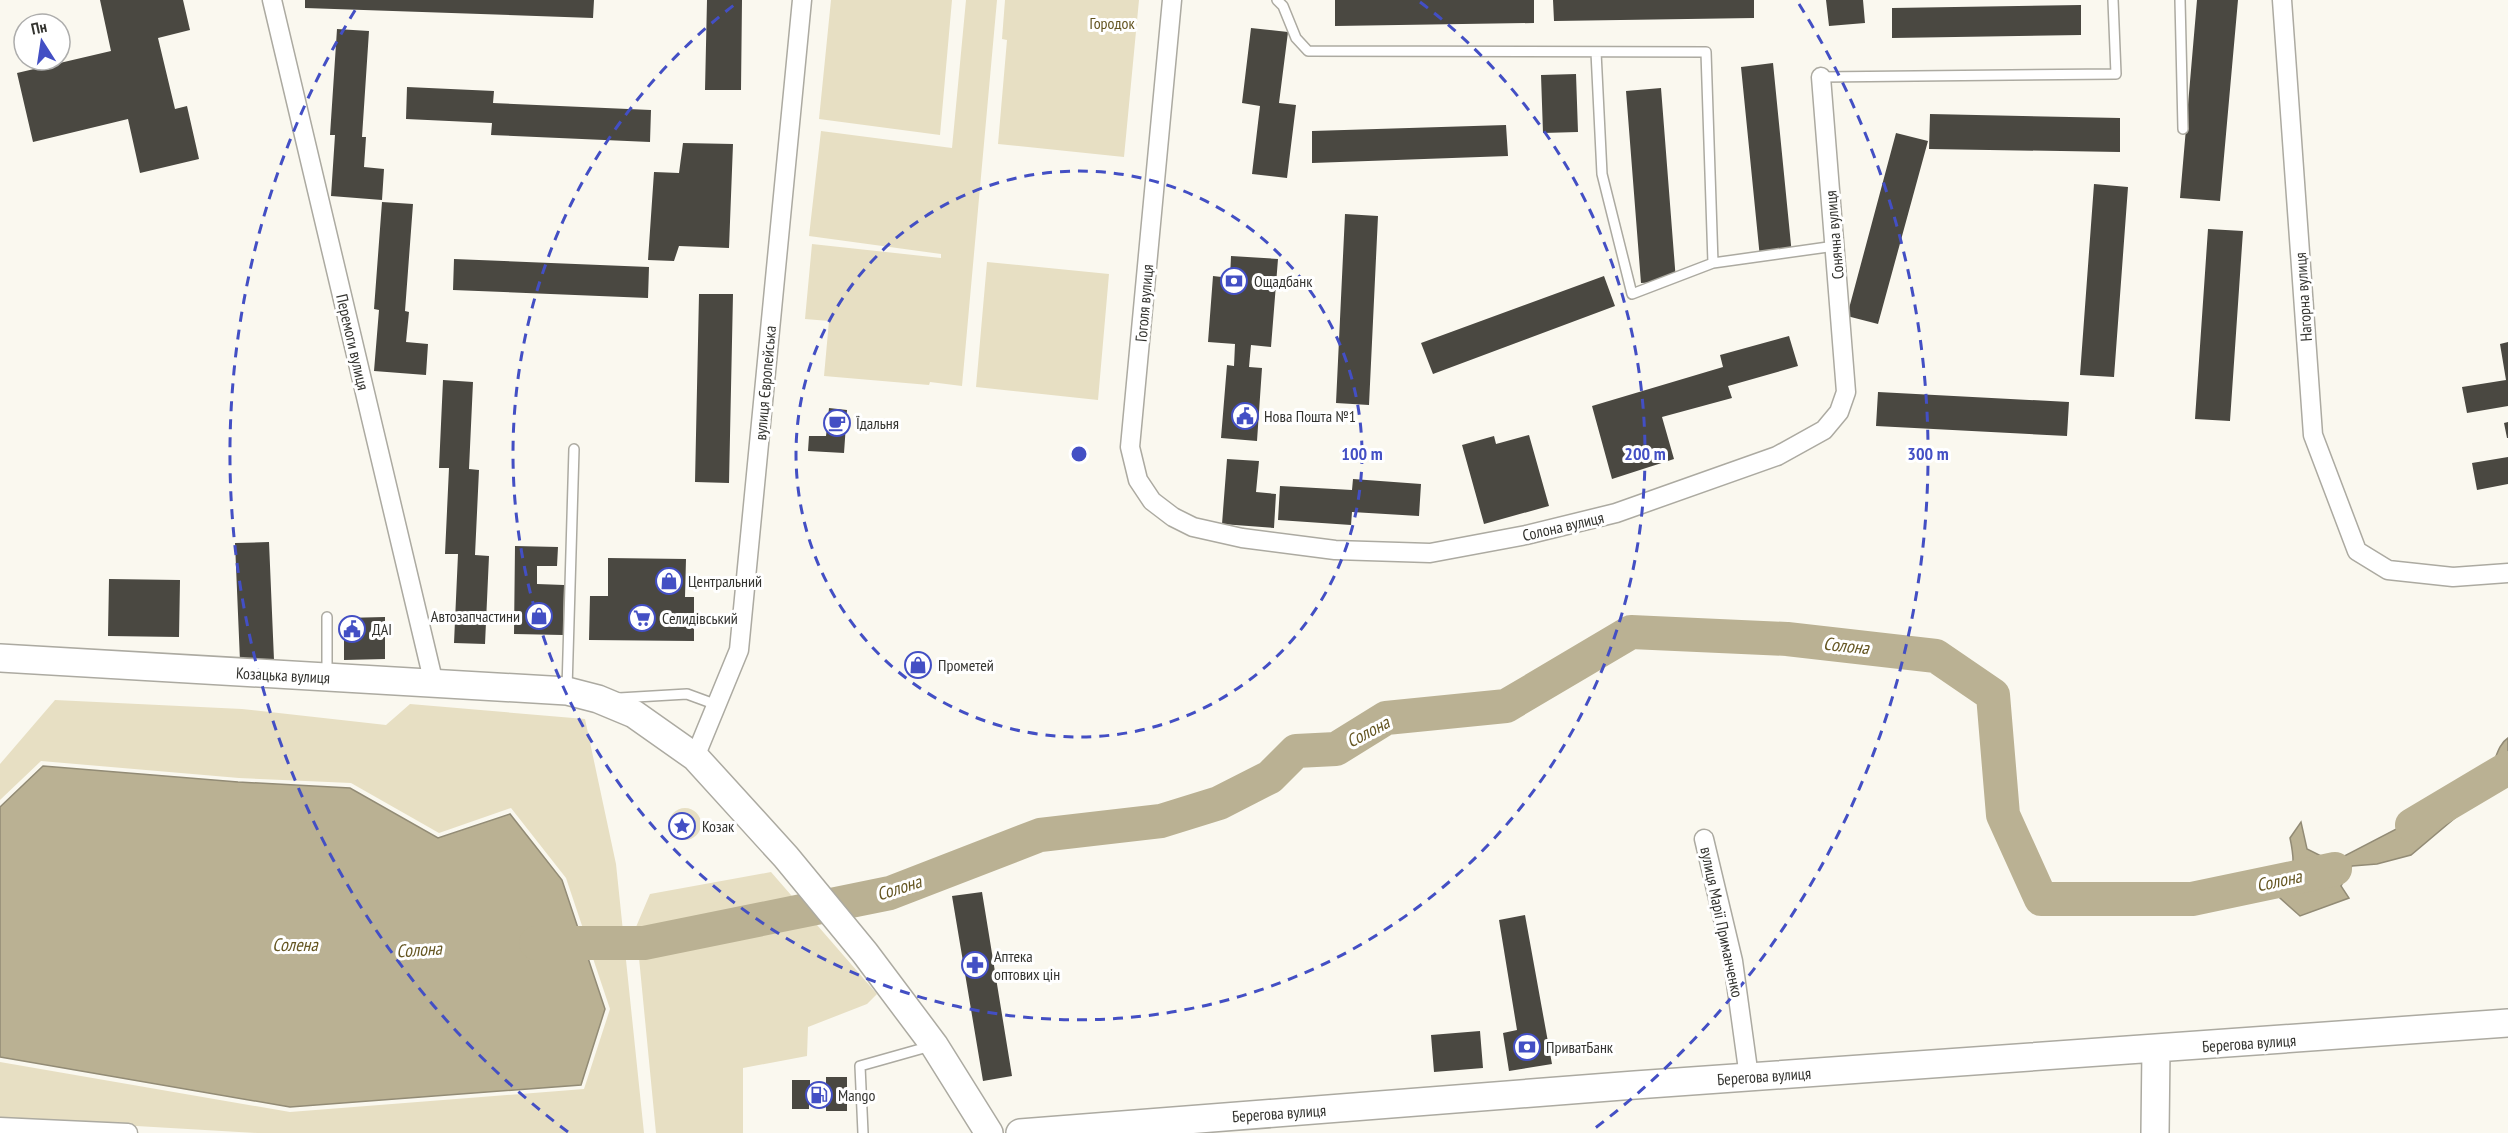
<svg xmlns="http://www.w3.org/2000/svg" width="2508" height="1133" font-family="'PT Sans Narrow',sans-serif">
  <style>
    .green { fill: #e7dfc3 }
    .water { fill: #bab193; stroke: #928b75; stroke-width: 1.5 }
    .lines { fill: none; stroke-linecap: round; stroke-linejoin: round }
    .river { stroke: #bab193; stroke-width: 34 }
    .building { fill: #4a4841 }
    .service-casing { stroke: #acaaa1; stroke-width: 12 }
    .minor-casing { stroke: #acaaa1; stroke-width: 21 }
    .secondary-casing { stroke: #acaaa1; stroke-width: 30 }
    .service { stroke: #fff; stroke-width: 9 }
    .minor { stroke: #fff; stroke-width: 18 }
    .secondary { stroke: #fff; stroke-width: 27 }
    .ring { fill: none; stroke: #434fc4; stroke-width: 3; stroke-dasharray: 10 8 }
    .labels { text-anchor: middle; stroke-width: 6; stroke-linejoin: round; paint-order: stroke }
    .park-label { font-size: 16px; fill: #62531f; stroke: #fff }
    .street-label { font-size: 16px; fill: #33332f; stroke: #fff }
    .poi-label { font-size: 16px; fill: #33332f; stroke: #fff; text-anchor: start }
    .water-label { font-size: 18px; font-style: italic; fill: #655622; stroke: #fff }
    .centre { fill: #434fc4; stroke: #fff; stroke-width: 3 }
    .ring-label { font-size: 18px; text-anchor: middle; font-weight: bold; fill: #434fc4; stroke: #fff; stroke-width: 6; stroke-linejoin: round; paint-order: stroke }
  </style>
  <rect width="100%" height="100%" fill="#faf8ef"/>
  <path class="green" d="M831 0H952L940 135 819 119Z
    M966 0H997L962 386 930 382 929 385 824 376 829 321 805 319 812 244 941 258V254L809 236 821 131 952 148Z
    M1005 0H1139L1124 157 998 144 1007 40 1002 39Z
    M987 262 1109 274 1098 400 976 387Z
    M55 700 242 709 386 725 410 704 585 719 616 864 644 1133H257L0 1118V1062L290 1112 584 1089 610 1009 566 878 511 808 439 833 351 783 239 778 41 761 0 800V764Z
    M669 824a16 16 0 1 1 32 0a16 16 0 1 1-32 0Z
    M771 872 877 994 867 1004 808 1027 807 1056 743 1068V1133H656L636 927 650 894Z"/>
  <path class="water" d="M2508 738V784L2489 772C2496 761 2497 745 2508 738Z
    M43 766 238 782 350 788 438 838 510 814 562 880 605 1009 581 1085 290 1107 0 1057V807Z
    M2452 800 2468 807 2411 855 2377 864 2352 866 2341 886 2349 898 2300 916 2280 898C2294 873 2296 866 2290 838L2301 822 2307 849 2333 862Z"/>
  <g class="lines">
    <path class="river" d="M2412 825 2508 768
      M536 943H644L890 893 1040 835 1161 821 1219 803 1270 777 1296 751 1336 749 1386 718 1506 706 1631 632 1787 639 1936 656 1993 695 2003 815 2041 899H2192L2335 869"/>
  </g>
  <path class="building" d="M100 0H183L190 30 158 38 175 109 187 106 199 159 140 173 128 119 33 142 17 73 111 51Z
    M305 0H594L593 18 305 8Z
    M707 0H742L741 90H705Z
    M1335 0H1534V23L1335 26Z
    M1553 0H1754V18L1554 21Z
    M1826 0H1863L1865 23 1829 26Z
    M2197 0H2238L2220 201 2180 198Z
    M2081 5V35L1892 38V8Z
    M1251 28 1288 32 1279 103 1296 105 1287 178 1252 174 1260 106 1242 103Z
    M337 29 369 31 362 137H366L364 167 384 169 382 200 331 196 335 135H330Z
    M1773 63 1792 255 1760 258 1741 67Z
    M1576 74 1578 132 1543 133 1541 75Z
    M407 87 494 91 493 103 651 110 650 142 491 135 492 123 406 119Z
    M1661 88 1676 281 1641 283 1626 91Z
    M1930 114 2120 118V152L1929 149Z
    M1506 125 1508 156 1312 163V131Z
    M1896 133 1928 141 1878 324 1847 316Z
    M683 143 733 144 729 248 679 246 674 261 648 260 654 172 679 173Z
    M2094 184 2128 187 2114 377 2080 375Z
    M382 202 413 204 405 311 409 312 406 342 428 344 426 375 374 371 379 310 374 309Z
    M1345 214 1378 216 1369 405 1336 403Z
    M2208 229 2243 231 2230 421 2195 419Z
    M1231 256 1278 259 1271 347 1251 345 1249 367 1262 368 1257 441 1221 438 1227 365 1234 366 1235 344 1208 342 1213 276 1230 278Z
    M454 259 649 267 648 298 453 290Z
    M1604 276 1615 306 1433 374 1421 343Z
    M699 294H733L729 483 695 482Z
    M1789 336 1798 366 1728 386 1732 398 1662 417 1674 459 1612 479 1592 406 1723 367 1720 355Z
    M2508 342V406L2467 413 2462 387 2506 380 2500 344Z
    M443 380 473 382 469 469 479 470 475 555 489 556 485 644 454 643 458 554H445L449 468H439Z
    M1878 392 2069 402 2067 436 1876 426Z
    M829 408 847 410 844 453 808 451 809 436H826Z
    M2508 422V438H2507L2504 423Z
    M1529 435 1549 506 1484 524 1462 445 1494 436 1496 444Z
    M2508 457V484L2477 490 2472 463Z
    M1227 459 1259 461 1256 492 1276 494 1274 528 1222 524Z
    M1353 479 1421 484 1419 516 1352 512 1351 525 1278 520 1280 486 1352 490Z
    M269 542 274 660 240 661 235 543Z
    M515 546 558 547 557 566H537V584L564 585 563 635 514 634Z
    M608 558 686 559 685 597H694V641L589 640 590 596H608Z
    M109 579 180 580 179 637 108 636Z
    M385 617V659L344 660V618Z
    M982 892 1012 1076 983 1081 952 896Z
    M1525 915 1552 1064 1509 1071 1503 1033 1517 1030 1499 920Z
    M1480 1031 1483 1068 1434 1072 1431 1035Z
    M826 1077H847V1111H826V1103H809V1109H792V1080H810V1087H826Z"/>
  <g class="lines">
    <defs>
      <path id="service" d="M1277 0 1283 6 1296 38 1308 51 1706 52 1713 263 1835 246
        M2180 0 2183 129
        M1596 52 1602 174 1632 294 1713 263
        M1821 77 2116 74 2113 0
        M327 617V674
        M567 689 574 449
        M619 698 687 694 717 705
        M863 1133 860 1066 931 1046"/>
      <path id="minor" d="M272 0 434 684
        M1172 0 1130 447 1138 480 1152 501 1173 517 1193 527 1242 538 1335 550 1430 553 1526 535 1616 513 1777 456 1824 430 1839 412 1846 392 1821 77
        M2282 0 2313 435 2357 551 2388 570 2453 577 2508 573
        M695 757 739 650 802 0
        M1704 839 1733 961 1749 1077
        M0 1127 128 1133"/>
      <path id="secondary" d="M0 658 567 691 598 699 634 714 695 757 786 857 865 953 934 1045 989 1133
        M1020 1133 1635 1085 2508 1023
        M2155 1133 2156 1049"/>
    </defs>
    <use href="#service" class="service-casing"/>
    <use href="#minor" class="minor-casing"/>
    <use href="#secondary" class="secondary-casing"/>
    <use href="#service" class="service"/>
    <use href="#minor" class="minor"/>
    <use href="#secondary" class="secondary"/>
  </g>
  <g class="ring">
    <circle cx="1079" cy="454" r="283"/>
    <path d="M1420 2A566 566 0 1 1 738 2"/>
    <path d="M568 1132A849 849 0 0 1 359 4M1799 4A849 849 0 0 1 1590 1132"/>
  </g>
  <defs>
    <symbol id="bank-ring" viewBox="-11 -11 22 22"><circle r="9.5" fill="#fff" stroke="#434fc4" stroke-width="1.5"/><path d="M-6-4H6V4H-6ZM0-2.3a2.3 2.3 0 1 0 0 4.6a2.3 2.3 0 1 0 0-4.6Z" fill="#434fc4"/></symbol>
    <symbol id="civic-ring" viewBox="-11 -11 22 22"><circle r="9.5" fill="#fff" stroke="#434fc4" stroke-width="1.5"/><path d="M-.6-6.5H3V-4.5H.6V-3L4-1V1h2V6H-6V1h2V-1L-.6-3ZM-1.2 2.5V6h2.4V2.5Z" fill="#434fc4"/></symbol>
    <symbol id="cafe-ring" viewBox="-11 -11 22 22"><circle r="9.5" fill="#fff" stroke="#434fc4" stroke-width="1.5"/><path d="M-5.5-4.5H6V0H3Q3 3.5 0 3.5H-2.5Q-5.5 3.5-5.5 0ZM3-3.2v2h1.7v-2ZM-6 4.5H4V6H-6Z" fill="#434fc4"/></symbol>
    <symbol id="shop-ring" viewBox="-11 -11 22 22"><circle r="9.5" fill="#fff" stroke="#434fc4" stroke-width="1.5"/><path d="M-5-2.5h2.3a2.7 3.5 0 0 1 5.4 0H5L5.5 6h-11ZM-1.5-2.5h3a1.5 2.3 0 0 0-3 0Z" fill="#434fc4"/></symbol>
    <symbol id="supermarket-ring" viewBox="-11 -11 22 22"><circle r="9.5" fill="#fff" stroke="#434fc4" stroke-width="1.5"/><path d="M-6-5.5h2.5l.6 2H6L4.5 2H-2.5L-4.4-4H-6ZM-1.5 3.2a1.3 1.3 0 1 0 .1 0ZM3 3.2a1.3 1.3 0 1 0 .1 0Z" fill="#434fc4"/></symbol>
    <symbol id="sight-ring" viewBox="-11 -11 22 22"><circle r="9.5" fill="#fff" stroke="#434fc4" stroke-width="1.5"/><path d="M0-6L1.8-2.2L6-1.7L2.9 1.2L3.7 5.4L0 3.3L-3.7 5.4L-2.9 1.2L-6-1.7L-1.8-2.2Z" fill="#434fc4"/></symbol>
    <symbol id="pharmacy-ring" viewBox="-11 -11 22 22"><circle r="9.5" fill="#fff" stroke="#434fc4" stroke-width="1.5"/><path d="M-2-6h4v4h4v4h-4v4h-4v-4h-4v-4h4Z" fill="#434fc4"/></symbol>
    <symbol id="fuel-ring" viewBox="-11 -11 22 22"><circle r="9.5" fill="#fff" stroke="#434fc4" stroke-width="1.5"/><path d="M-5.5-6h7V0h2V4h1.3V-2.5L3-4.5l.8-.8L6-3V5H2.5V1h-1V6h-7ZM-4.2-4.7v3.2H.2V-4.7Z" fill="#434fc4"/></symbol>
  </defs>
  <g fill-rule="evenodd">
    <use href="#bank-ring" x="1219" y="266" width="30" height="30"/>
    <use href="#civic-ring" x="1230" y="401" width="30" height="30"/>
    <use href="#cafe-ring" x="822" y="408" width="30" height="30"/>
    <use href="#shop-ring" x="654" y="566" width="30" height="30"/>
    <use href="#shop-ring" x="524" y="601" width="30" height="30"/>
    <use href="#supermarket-ring" x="627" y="603" width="30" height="30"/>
    <use href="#civic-ring" x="337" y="614" width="30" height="30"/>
    <use href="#shop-ring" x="903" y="650" width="30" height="30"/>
    <use href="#sight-ring" x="667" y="811" width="30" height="30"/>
    <use href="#pharmacy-ring" x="960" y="950" width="30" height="30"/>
    <use href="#bank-ring" x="1512" y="1032" width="30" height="30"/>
    <use href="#fuel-ring" x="804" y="1080" width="30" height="30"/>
  </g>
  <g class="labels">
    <g class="park-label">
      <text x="1112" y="29">Городок</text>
    </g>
    <g class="street-label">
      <text transform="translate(1834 235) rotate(-95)" y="6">Сонячна вулиця</text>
      <text transform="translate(2303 297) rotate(-94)" y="6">Нагорна вулиця</text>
      <text transform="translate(1144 303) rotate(-85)" y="6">Гоголя вулиця</text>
      <text transform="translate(353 342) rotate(77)" y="6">Перемоги вулиця</text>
      <text transform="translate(765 383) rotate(-85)" y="6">вулиця Європейська</text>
      <text transform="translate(1563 526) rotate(-13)" y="6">Солона вулиця</text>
      <text transform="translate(283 675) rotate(3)" y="6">Козацька вулиця</text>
      <text transform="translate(1722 922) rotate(78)" y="6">вулиця Марії Приманченко</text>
      <text transform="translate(2249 1043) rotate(-4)" y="6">Берегова вулиця</text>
      <text transform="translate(1764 1076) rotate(-4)" y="6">Берегова вулиця</text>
      <text transform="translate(1279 1113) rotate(-4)" y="6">Берегова вулиця</text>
    </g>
    <g class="poi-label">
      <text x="1254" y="287">Ощадбанк</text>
      <text x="1264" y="422">Нова Пошта №1</text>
      <text x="856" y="429">Їдальня</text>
      <text x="688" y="587">Центральний</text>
      <text x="520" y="622" text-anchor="end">Автозапчастини</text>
      <text x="662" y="624">Селидівський</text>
      <text x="372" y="635">ДАІ</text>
      <text x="938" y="671">Прометей</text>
      <text x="702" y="832">Козак</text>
      <text x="994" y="962">Аптека<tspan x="994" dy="18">оптових цін</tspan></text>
      <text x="1546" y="1053">ПриватБанк</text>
      <text x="838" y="1101">Mango</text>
    </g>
    <g class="water-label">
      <text transform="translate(1846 646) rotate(6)" y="6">Солона</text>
      <text transform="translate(1368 732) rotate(-28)" y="6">Солона</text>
      <text transform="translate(2279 881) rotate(-12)" y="6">Солона</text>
      <text transform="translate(899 888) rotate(-18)" y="6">Солона</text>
      <text x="295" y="951">Солена</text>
      <text transform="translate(419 950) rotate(-4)" y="6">Солона</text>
    </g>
  </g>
  <circle cx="1079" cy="454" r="9" class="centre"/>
  <g class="ring-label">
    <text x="1362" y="460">100 m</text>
    <text x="1645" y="460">200 m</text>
    <text x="1928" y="460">300 m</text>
  </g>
  <g transform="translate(42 42) rotate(348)"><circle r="28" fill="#ffffff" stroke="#adadac" stroke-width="1.5"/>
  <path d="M0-4.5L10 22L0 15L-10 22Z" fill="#434fc4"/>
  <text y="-9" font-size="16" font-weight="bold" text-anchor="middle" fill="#33332f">Пн</text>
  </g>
</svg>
